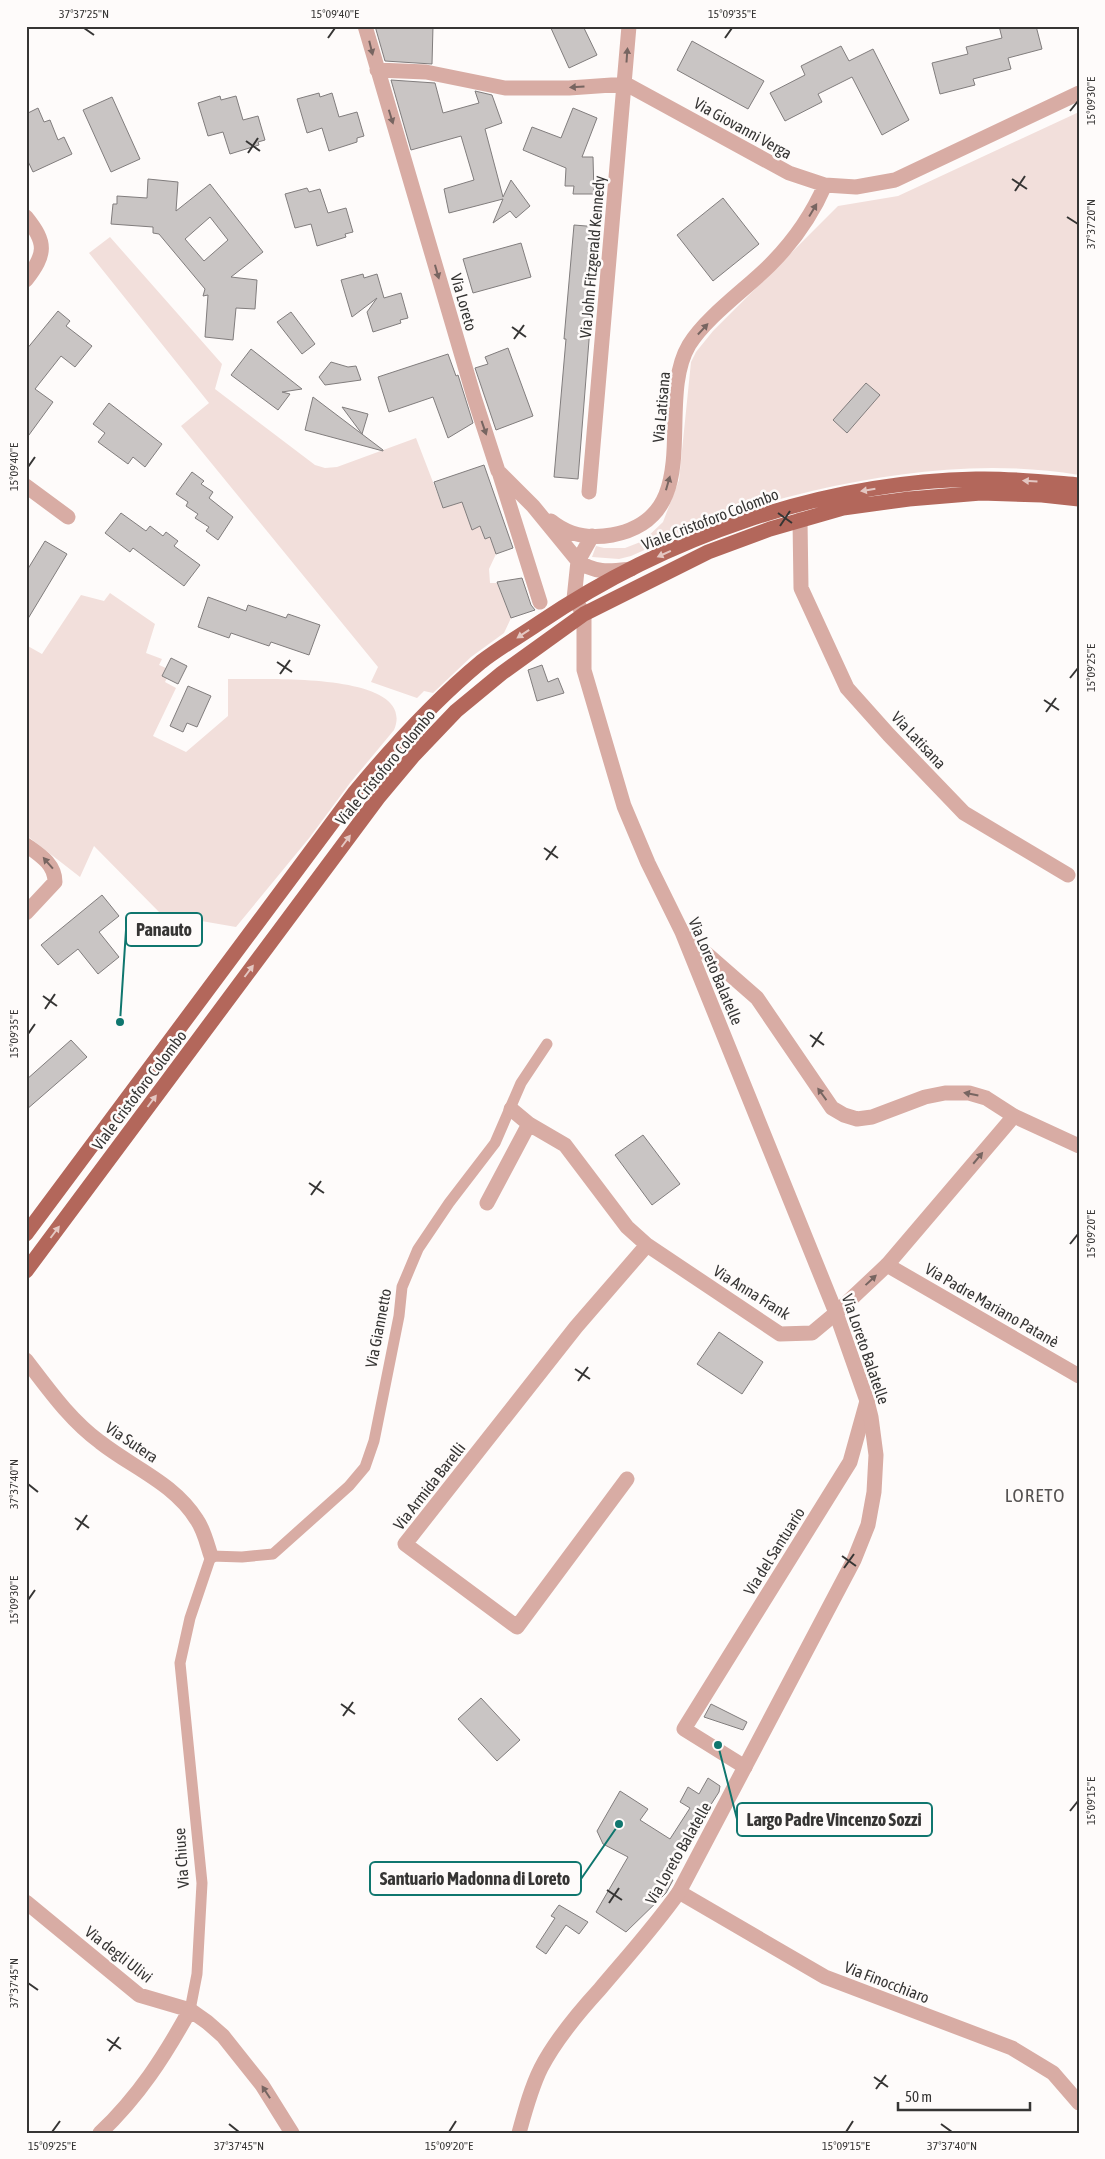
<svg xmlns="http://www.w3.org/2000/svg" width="1105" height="2159" font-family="'Asap Condensed',sans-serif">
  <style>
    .green { fill: #f2dfdb }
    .building { fill: #c9c5c4; stroke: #817d7d; fill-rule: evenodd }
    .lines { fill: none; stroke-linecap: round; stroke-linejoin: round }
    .pedestrian { stroke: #d8aca4; stroke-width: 11 }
    .minor { stroke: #d8aca4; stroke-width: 15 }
    .tertiary { stroke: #d8aca4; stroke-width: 15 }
    .primary { stroke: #b3675b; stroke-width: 15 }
    .oneway { fill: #776561 }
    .oneway2 { fill: #e4c7c2 }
    .ticks { fill: none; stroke: #363534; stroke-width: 2 }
    .labels { text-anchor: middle; stroke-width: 5; stroke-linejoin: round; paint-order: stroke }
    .street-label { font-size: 16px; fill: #363534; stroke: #fefbfa }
    .quarter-label { font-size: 19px; letter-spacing: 1px; fill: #555251; stroke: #fefbfa }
    .leader { fill: none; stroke: #0f766e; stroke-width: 2 }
    .callout-dot { fill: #0f766e; stroke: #fefbfa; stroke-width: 2 }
    .callout { fill: #fefbfa; stroke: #0f766e; stroke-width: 2 }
    .callout-label { font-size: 18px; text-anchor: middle; font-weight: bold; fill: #363534 }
    .neatline { fill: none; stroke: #363534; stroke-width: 2 }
    .ticks-label { font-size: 12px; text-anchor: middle; fill: #363534 }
  </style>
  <rect width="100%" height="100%" fill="#fefbfa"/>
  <path class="green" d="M1079 112V475C990 460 899 471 812 491 779 499 746 507 714 519 686 530 658 544 631 556L619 559 592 557 596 546 604 548H625L643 541 663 522 679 480 691 362 696 352 713 331 838 206 898 196Z
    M110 237 222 364 215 389 315 465 325 468 337 467 416 438 443 508 462 502 472 529 480 526 485 539 490 537 496 554 489 569 490 583H497L511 618 504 633 471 657 433 693 424 691 417 698 371 682 378 667 181 426 209 403 89 253Z
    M110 593 155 624 146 653 162 659 159 665 166 668 167 678 165 682 176 688 153 736 186 752 228 716V679C258 680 419 670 394 730L350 783 310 837 236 927 161 914 94 846 80 877 26 835V645L42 654 81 595 104 601Z"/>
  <path class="building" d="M375 26H433L432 64 385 61Z
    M550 26H583L597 55 569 68Z
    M999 26H1036L1042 49 1008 58 1011 69 973 79 975 85 940 94 932 63 968 54 966 47 1002 38Z
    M692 41 764 81 748 109 677 70Z
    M841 46 849 61 873 49 909 120 882 135 852 77 818 94 822 102 785 121 770 93 805 75 801 66Z
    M391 80 435 83 443 113 479 103 475 91 492 95 502 123 485 129 503 197 511 180 530 206 516 218 510 211 493 223 503 199 449 213 444 189 474 180 461 136 411 150Z
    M319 93 320 97 332 93 339 117 357 112 364 136 357 138V142L329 151 322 128 307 133 297 99Z
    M220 96 221 100 236 96 243 120 258 116 265 140 258 142 259 145 230 154 223 132 208 136 198 103Z
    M112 97 140 159 111 172 83 110Z
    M38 108 44 122 50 120 58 140 64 137 72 154 33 172 26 157V114Z
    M573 108 597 118 582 157H593L594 194H573L574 186H565L566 168 523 150 532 127 561 138Z
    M148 179 178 182 176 211 210 184 263 252 231 277 257 280 255 309 236 308 233 340 205 337 208 295 203 296 205 289 159 234 153 233V227L111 224 113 204H117V196L147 198ZM210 217 228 240 204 261 185 239Z
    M307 188 309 192 320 189 328 213 346 208 353 232 345 234 346 237 317 246 311 224 295 228 285 194Z
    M723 198 759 244 713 281 677 235Z
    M574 225 598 227 578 479 554 477 566 339H564Z
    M521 243 531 277 473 293 463 259Z
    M363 274 364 278 377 274 384 298 401 293 408 318 400 320 401 323 373 332 367 312 377 298 352 317 341 280Z
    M58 311 70 321 66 326 92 346 75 367 61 356 35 389 53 402 26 439V350Z
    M291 312 315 344 302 354 277 322Z
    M508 348 533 416 496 430 475 368 488 364 485 357Z
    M251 349 302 389 282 392 290 394 278 410 231 375Z
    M448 354 456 376 458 375 473 423 448 438 433 397 389 412 378 377Z
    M331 362 348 367 356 366 361 380 325 385 319 377Z
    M866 383 880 395 847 433 833 420Z
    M313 397 383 450V451L305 430Z
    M109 403 162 444 145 467 133 457 128 464 98 442 105 433 93 424Z
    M342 407 368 414 362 434Z
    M484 465 513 548 496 554 490 537 485 539 480 526 472 530 462 502 443 508 434 482Z
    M192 472 204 481 201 484 213 492 209 498 233 517 218 540 206 531 209 527 195 518 198 514 186 506 188 502 176 494Z
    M121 513 146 531 150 526 163 536 166 532 178 541 174 546 200 565 184 586 133 548 130 552 105 533Z
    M45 541 67 554 26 622V572Z
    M522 578 531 605 535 610 511 618 497 582Z
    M208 597 246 611 248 605 286 618 288 614 320 625 309 655 271 642 269 646 231 633 229 638 198 627Z
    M171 658 187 666 178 684 162 676Z
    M542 665 548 682 558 678 564 693 537 701 528 670Z
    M188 686 211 696 197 727 187 723 183 732 170 726Z
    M102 895 119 916 99 932 119 957 98 974 78 949 58 965 41 945Z
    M71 1040 87 1057 26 1110V1080Z
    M643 1135 680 1184 652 1205 615 1155Z
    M719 1332 763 1362 742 1394 697 1364Z
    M481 1698 520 1740 497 1761 458 1719Z
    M711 1704 747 1722 743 1730 704 1717Z
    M708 1778 720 1786 719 1792 665 1876 673 1880 666 1893 626 1932 596 1912 628 1857 603 1844 597 1831 620 1791 648 1809 640 1820 670 1839 690 1808 680 1802 688 1787 699 1794Z
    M559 1905 588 1922 579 1934 566 1925 546 1954 536 1947 555 1918 551 1916Z"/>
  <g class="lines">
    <path class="pedestrian" d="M190 2010 197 1974 202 1883 180 1663 190 1618 211 1556 242 1557 273 1554 349 1486 365 1467 374 1441 399 1316 402 1287 418 1249 449 1203 495 1143 521 1083 547 1044"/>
    <path class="minor" d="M365 26 474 397 498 471 533 506 578 561 574 599
      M377 70 426 72 505 88H569L626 84 789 173 825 185 856 187 895 180 1079 93
      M26 217C47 243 46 254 26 280
      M500 475 540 602
      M26 486 68 517
      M589 492 629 26
      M800 520 801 588 847 688 889 735 964 813 1068 875
      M551 521C568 535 590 539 612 535 709 517 654 404 689 345 706 317 746 289 770 265 793 242 812 215 825 185
      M592 536 578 561C595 574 612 571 631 569
      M26 845C40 855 55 864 55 882L26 913
      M511 1109 529 1124
      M487 1203 529 1124 565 1145 627 1227 647 1245 780 1334 812 1333 836 1313
      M887 1265 1079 1376
      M26 1360C49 1390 70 1420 100 1442 133 1468 174 1483 197 1520 204 1530 207 1544 211 1556
      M627 1479 517 1627 405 1544 576 1327 647 1245
      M745 1767 684 1729 850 1462 867 1401
      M679 1892 825 1977 1012 2048 1053 2073 1079 2103
      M26 1902 139 1995 190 2010 207 2022 223 2036 262 2085 292 2133
      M100 2133C139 2096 164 2057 190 2010"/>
    <path class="tertiary" d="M685 935 757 998 832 1108 844 1115 857 1119 872 1117 925 1097 945 1093H969L986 1098 1014 1116 1079 1146
      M836 1313 887 1265 1014 1116
      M519 2133C525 2111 531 2088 541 2068 556 2039 578 2013 600 1989 627 1957 655 1926 679 1892L854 1560 868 1525 874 1492 876 1455 871 1417 867 1401 836 1313 682 932 648 863 624 806 584 670V614L574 599"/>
    <path class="primary" d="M26 1234 355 792C394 745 434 701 481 662 499 648 520 636 539 623 666 537 822 482 976 479 1010 478 1045 482 1079 485
      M26 1271 378 798 414 755 456 711 502 673 584 614 708 552 770 529 843 508 909 499 981 493 1042 495 1079 499"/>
  </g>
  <defs><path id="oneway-solid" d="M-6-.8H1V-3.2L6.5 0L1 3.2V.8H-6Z" transform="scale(1.25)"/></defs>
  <g class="oneway">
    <use href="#oneway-solid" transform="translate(371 48) rotate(76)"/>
    <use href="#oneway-solid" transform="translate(627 55) rotate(-86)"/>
    <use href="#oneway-solid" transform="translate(577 87) rotate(177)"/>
    <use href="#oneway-solid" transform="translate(391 117) rotate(73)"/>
    <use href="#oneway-solid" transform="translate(813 210) rotate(-59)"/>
    <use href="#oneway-solid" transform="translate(437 272) rotate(74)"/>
    <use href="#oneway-solid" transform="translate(703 329) rotate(-47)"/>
    <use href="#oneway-solid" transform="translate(484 428) rotate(71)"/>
    <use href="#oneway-solid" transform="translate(668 483) rotate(-74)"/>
    <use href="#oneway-solid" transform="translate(48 863) rotate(-131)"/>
    <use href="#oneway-solid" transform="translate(822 1094) rotate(-126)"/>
    <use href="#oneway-solid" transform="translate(971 1094) rotate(-169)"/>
    <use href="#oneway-solid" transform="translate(978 1158) rotate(-50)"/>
    <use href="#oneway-solid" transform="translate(871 1280) rotate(-43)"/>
    <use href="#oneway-solid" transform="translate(266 2092) rotate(-123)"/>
  </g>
  <g class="oneway2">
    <use href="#oneway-solid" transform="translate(1030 481) rotate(-177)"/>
    <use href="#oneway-solid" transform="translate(868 490) rotate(171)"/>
    <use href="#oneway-solid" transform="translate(664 554) rotate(156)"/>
    <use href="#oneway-solid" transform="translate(523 634) rotate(146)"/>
    <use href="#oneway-solid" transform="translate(346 841) rotate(-53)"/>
    <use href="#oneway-solid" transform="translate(249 971) rotate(-53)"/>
    <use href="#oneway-solid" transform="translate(152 1101) rotate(-53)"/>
    <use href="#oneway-solid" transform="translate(55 1232) rotate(-53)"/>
  </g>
  <path class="ticks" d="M84 28 94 35M328 38 335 28M725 38 732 28M1070 111 1078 101M246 141 260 151M248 153 258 138M1012 179 1027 189M1015 191 1025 176M1067 217 1078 224M512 327 526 337M514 339 524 325M28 467 35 457M778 513 792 523M780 526 790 511M277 662 292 672M280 674 290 660M1070 678 1078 668M1044 700 1059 710M1046 712 1056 698M544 848 558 858M546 860 556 846M43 996 57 1006M45 1009 55 994M28 1034 35 1024M810 1035 824 1045M812 1047 822 1032M309 1183 324 1193M311 1195 321 1181M1070 1244 1078 1234M575 1369 590 1379M578 1381 588 1367M28 1484 38 1492M75 1518 89 1528M77 1530 87 1515M842 1556 856 1566M844 1568 854 1554M28 1600 35 1590M341 1704 355 1714M343 1716 353 1702M1070 1811 1078 1801M607 1890 622 1900M609 1903 619 1888M28 1983 38 1990M107 2039 121 2049M109 2051 119 2037M874 2077 888 2087M876 2089 886 2075M229 2124 239 2132M941 2124 952 2132M52 2132 60 2121M449 2132 456 2121M846 2132 853 2121"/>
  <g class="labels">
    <g class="street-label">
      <text transform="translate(743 128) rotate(29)" y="6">Via Giovanni Verga</text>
      <text transform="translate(592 257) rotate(-85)" y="6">Via John Fitzgerald Kennedy</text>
      <text transform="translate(464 302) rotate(74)" y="6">Via Loreto</text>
      <text transform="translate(661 407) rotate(-85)" y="6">Via Latisana</text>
      <text transform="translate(710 519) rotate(-21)" y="6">Viale Cristoforo Colombo</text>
      <text transform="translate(919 740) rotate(47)" y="6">Via Latisana</text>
      <text transform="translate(385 767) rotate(-50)" y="6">Viale Cristoforo Colombo</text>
      <text transform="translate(716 971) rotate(67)" y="6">Via Loreto Balatelle</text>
      <text transform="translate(139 1090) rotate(-53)" y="6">Viale Cristoforo Colombo</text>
      <text transform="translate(752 1292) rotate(32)" y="6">Via Anna Frank</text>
      <text transform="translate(992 1305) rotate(30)" y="6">Via Padre Mariano Patanè</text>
      <text transform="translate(378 1328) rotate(-79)" y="6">Via Giannetto</text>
      <text transform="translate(866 1349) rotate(71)" y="6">Via Loreto Balatelle</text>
      <text transform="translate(132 1442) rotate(34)" y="6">Via Sutera</text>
      <text transform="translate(429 1486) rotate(-52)" y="6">Via Armida Barelli</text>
      <text transform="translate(774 1551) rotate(-58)" y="6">Via del Santuario</text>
      <text transform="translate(678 1853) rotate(-60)" y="6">Via Loreto Balatelle</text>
      <text transform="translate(181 1858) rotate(-94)" y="6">Via Chiuse</text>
      <text transform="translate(119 1954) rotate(38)" y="6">Via degli Ulivi</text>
      <text transform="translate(887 1982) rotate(21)" y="6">Via Finocchiaro</text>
    </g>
    <g class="quarter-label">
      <text x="1035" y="1502">LORETO</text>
    </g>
  </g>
  <path class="leader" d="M120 1022L126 930M718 1745L737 1819M619 1824L581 1879"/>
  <g class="callout-dot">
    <circle cx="120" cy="1022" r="5"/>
    <circle cx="718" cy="1745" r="5"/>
    <circle cx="619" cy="1824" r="5"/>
  </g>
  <g class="callout">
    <rect x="126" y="913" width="76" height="33" rx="5"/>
    <rect x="737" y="1803" width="195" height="33" rx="5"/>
    <rect x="370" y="1862" width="211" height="33" rx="5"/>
  </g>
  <g class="callout-label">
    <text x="164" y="936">Panauto</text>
    <text x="834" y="1826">Largo Padre Vincenzo Sozzi</text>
    <text x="475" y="1885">Santuario Madonna di Loreto</text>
  </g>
  <rect width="1105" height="2159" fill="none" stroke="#fefbfa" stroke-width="55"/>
  <path d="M898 2102v8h132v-8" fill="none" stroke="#363534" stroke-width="2.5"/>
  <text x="905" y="2102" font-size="15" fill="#363534" stroke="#fefbfa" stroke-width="4" paint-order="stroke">50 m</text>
  <rect x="28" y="28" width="1050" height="2104" class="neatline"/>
  <g class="ticks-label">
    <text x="84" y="18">37°37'25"N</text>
    <text x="335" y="18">15°09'40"E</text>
    <text x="732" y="18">15°09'35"E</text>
    <text transform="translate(1091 101) rotate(-90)" y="4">15°09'30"E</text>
    <text transform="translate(1091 224) rotate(-90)" y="4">37°37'20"N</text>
    <text transform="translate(14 467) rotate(-90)" y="4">15°09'40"E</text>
    <text transform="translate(1091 668) rotate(-90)" y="4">15°09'25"E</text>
    <text transform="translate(14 1034) rotate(-90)" y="4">15°09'35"E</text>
    <text transform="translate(1091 1234) rotate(-90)" y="4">15°09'20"E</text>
    <text transform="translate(14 1484) rotate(-90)" y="4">37°37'40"N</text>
    <text transform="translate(14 1600) rotate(-90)" y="4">15°09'30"E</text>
    <text transform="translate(1091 1801) rotate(-90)" y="4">15°09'15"E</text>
    <text transform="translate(14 1983) rotate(-90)" y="4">37°37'45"N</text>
    <text x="52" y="2150">15°09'25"E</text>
    <text x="239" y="2150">37°37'45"N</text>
    <text x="449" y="2150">15°09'20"E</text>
    <text x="846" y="2150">15°09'15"E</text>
    <text x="952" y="2150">37°37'40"N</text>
  </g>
</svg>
